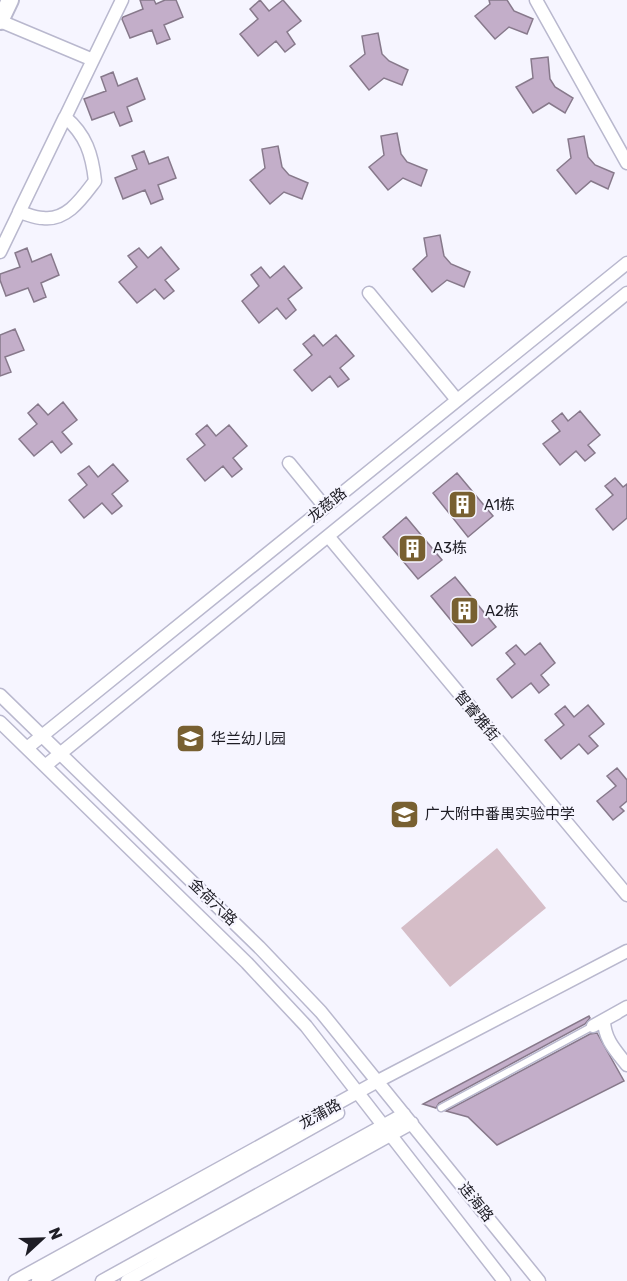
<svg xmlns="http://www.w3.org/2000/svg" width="627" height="1281" font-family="Rubik,'Noto Sans SC',sans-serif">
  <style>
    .green { fill: #d5bdc7 }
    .building { fill: #c3aec9; stroke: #87798b; stroke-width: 1.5 }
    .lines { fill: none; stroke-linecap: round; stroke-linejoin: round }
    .lane-casing { stroke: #b9b8ce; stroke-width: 9 }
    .street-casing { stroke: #b9b8ce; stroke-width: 15 }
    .secondary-casing { stroke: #b9b8ce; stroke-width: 20 }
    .lane { stroke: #fff; stroke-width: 6 }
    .street { stroke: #fff; stroke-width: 12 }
    .secondary { stroke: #fff; stroke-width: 16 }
    .labels { text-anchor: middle; stroke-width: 4.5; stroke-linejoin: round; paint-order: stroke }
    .street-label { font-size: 15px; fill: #1e1d25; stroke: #f6f5ff }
    .poi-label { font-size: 15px; fill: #1e1d25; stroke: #f6f5ff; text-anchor: start }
  </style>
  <rect width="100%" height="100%" fill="#f6f5ff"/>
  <path class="green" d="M497 848 546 908 450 987 401 928Z"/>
  <path class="building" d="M140 0H154L156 4 165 0H176L183 17 164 25 170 39 157 44 152 30 130 38 122 19 123 17 143 9Z
    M260 0 269 11 283 0 301 21 287 32 295 44 285 52 276 41 258 56 240 34 258 19 250 9Z
    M489 0H507L514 11 533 19 527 34 509 27 495 39 475 16 490 4Z
    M378 33 382 54 389 61 408 70 402 85 384 78 369 90 350 66 365 54 362 36Z
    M548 57 550 79 555 87 573 98 565 113 549 103 533 113 516 87 533 78 531 59Z
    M113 72 118 86 137 78 145 99 127 107 132 121 120 126 114 112 92 120 84 99 106 91 101 77Z
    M397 133 401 154 407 162 427 170 421 186 403 178 388 190 369 167 384 155 381 136Z
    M584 136 588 157 595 165 614 173 608 189 591 181 576 194 557 170 571 158 568 139Z
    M278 146 282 167 289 175 308 183 302 199 284 192 270 204 250 180 265 168 262 149Z
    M144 151 149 164 168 157 176 178 158 185 163 199 151 204 145 190 123 199 115 178 137 169 132 156Z
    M440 235 444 256 451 264 470 272 464 287 447 280 432 292 413 269 427 256 424 238Z
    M161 247 179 269 165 280 174 291 164 299 155 289 137 303 119 282 137 267 128 256 139 248 148 258Z
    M27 248 32 262 51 254 59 275 41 283 46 297 34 302 28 288 6 296 0 280V274L20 267 15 253Z
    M284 266 302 288 288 299 296 310 286 319 277 308 259 323 242 301 259 286 251 275 261 267 270 278Z
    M15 329 24 350 5 357 11 372 0 376V335Z
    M314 335 323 346 336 335 354 356 340 368 349 379 338 387 330 376 312 391 294 370 312 355 303 344Z
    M63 402 77 420 62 432 72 444 61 453 52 441 34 456 19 439 37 424 28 413 38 404 48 415Z
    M580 411 600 435 588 445 595 453 585 461 576 451 560 465 543 444 560 431 552 421 562 413 568 421Z
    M207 425 216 436 229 425 247 446 233 458 242 469 232 477 223 466 205 481 187 459 205 445 196 434Z
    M113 464 128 481 112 494 122 506 112 514 102 503 84 518 69 500 87 485 78 474 89 466 98 477Z
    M457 473 493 516 468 537 433 493Z
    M615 478 623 487 627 484V518L613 530 596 509 613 495 605 486Z
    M406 517 442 560 418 579 383 537Z
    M455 577 496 627 472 646 431 596Z
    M540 643 555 663 541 675 549 685 539 693 531 683 512 698 497 679 515 664 506 653 516 645 525 655Z
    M588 705 604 724 589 736 598 746 588 754 579 744 561 759 545 740 564 725 555 714 565 706 574 717Z
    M617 768 627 780V801L620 807 624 811 613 820 597 801 616 786 607 776Z
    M589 1016 590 1018 585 1024 439 1103 436 1108 423 1104Z
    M597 1033 624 1081 497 1145 468 1117 446 1111 590 1034Z"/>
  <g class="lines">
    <defs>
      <path id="lane" d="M441 1108 593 1026"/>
      <path id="street" d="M536 0 627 163
        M0 21 93 60
        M65 117C86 135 92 154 95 181 82 198 67 221 43 218 35 218 27 214 19 212Z
        M0 252 122 0
        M369 293 457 400
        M289 463 325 507
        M328 536 627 895
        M0 695 259 947 321 1012 539 1281
        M0 722 247 963 306 1026 504 1281
        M27 748 627 263
        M45 766 627 293
        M617 1013 604 1020C604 1039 616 1051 627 1065
        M593 1026 627 1007
        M15 1281 378 1081 627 951
        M38 1281 338 1113
        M102 1281 404 1114
        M127 1281 412 1123"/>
      <path id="secondary" d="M0 21 10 0"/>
    </defs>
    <use href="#lane" class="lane-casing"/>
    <use href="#street" class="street-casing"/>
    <use href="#secondary" class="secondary-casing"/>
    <use href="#lane" class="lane"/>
    <use href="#street" class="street"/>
    <use href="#secondary" class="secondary"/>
  </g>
  <defs>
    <symbol id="building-square" viewBox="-11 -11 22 22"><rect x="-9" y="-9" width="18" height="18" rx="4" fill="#786031" stroke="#f6f5ff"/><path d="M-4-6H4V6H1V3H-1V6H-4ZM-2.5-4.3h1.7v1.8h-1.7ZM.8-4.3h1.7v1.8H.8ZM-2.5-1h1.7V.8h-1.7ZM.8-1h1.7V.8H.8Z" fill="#fff"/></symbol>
    <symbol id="school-square" viewBox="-11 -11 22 22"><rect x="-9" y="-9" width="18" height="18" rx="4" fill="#786031" stroke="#f6f5ff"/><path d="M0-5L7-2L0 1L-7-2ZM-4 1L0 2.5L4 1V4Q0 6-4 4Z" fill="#fff"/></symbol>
  </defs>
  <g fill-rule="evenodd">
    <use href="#building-square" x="446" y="488" width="33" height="33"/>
    <use href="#building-square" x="396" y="532" width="33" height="33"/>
    <use href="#building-square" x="448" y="594" width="33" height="33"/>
    <use href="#school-square" x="174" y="722" width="33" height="33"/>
    <use href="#school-square" x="388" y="798" width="33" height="33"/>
  </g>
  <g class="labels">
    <g class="street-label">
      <text transform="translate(327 505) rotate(-39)" y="5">龙慈路</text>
      <text transform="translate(477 716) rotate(50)" y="5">智睿雅街</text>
      <text transform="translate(213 902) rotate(44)" y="5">金荷六路</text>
      <text transform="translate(320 1114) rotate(-29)" y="5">龙蒲路</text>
      <text transform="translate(476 1202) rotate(51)" y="5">连海路</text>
    </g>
    <g class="poi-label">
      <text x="484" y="510">A1栋</text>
      <text x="433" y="553">A3栋</text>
      <text x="485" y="616">A2栋</text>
      <text x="211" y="744">华兰幼儿园</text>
      <text x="425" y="819">广大附中番禺实验中学</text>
    </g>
  </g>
  <g transform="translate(42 1239) rotate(68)" stroke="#f6f5ff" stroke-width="4.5" paint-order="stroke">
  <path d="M0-4.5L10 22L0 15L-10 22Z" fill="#1e1d25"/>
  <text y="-9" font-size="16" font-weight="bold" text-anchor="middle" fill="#1e1d25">N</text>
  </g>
</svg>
